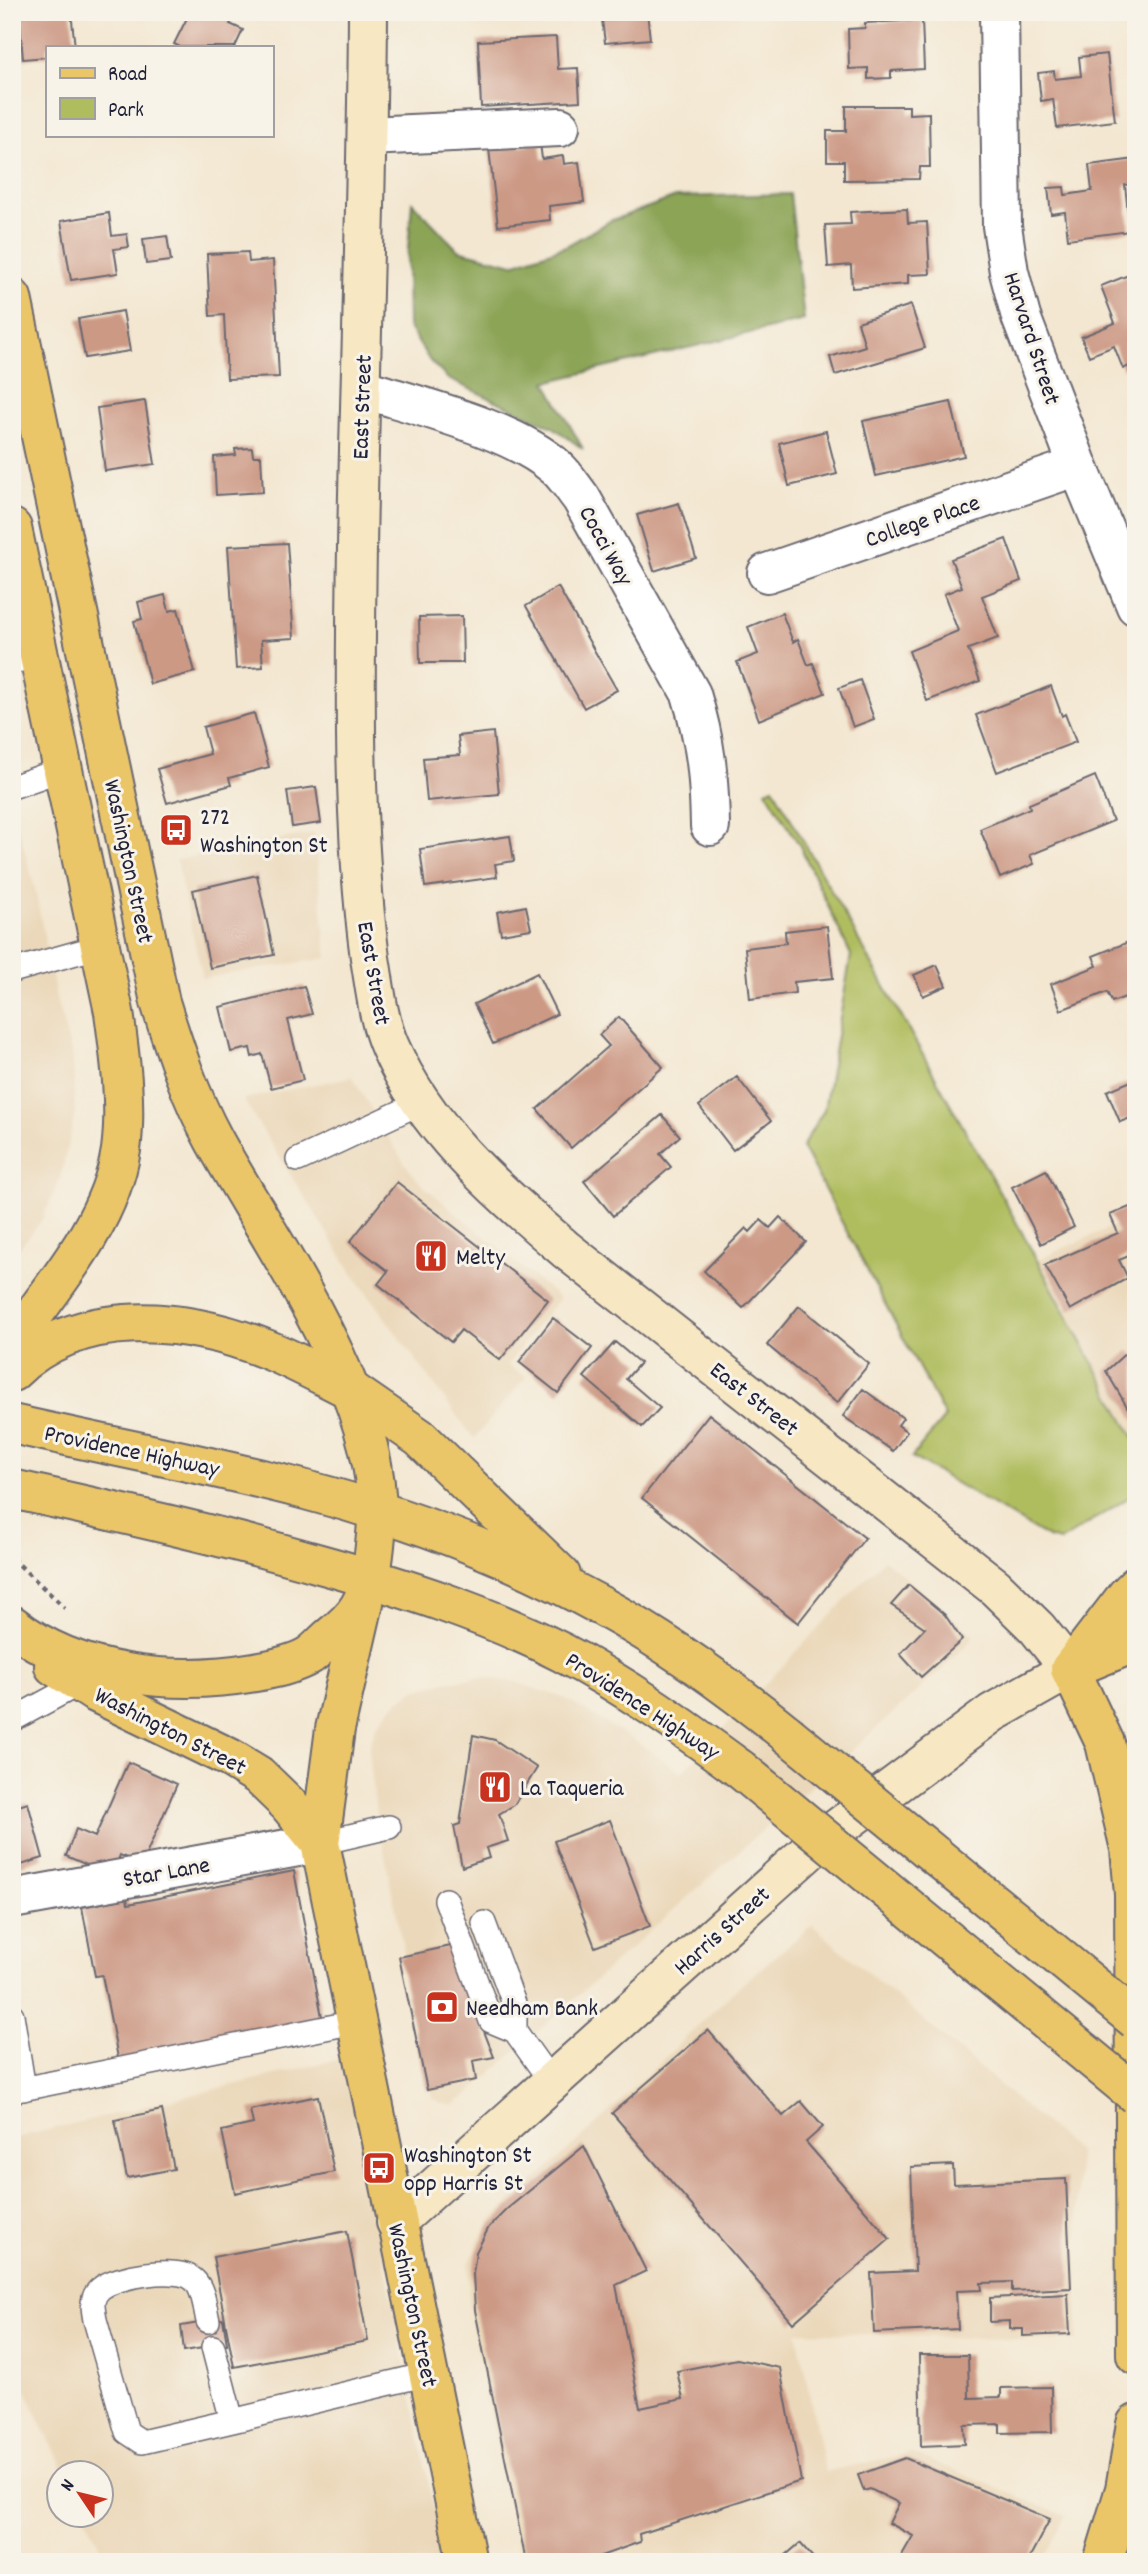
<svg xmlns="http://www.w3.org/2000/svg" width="1148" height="2574" font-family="Dekko,sans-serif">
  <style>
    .built { fill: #ebd8ba }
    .green { fill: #b0bd5f; stroke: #69704d; stroke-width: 2 }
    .forest { fill: #8ca456; stroke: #576348; stroke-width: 2 }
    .building { fill: #cc9985 }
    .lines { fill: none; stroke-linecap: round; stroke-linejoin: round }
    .lane-casing { stroke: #6b6770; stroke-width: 26 }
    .street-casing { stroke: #6b6770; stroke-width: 42 }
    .secondary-casing { stroke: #6b6770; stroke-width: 42 }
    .primary-casing { stroke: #6b6770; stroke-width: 42 }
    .highway-casing { stroke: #6b6770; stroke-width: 42 }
    .path { stroke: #6b6770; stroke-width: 4.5; stroke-dasharray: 5 5; stroke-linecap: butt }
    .lane { stroke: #fff; stroke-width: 23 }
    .street { stroke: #fff; stroke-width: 38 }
    .secondary { stroke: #f7e8c3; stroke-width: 38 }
    .primary { stroke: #ebc669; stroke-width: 38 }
    .highway { stroke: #ebc669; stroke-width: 38 }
    .highway-bridge-casing { stroke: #6b6770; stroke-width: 42; stroke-linecap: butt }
    .highway-bridge { stroke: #ebc669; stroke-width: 38 }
    .labels { text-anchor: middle; stroke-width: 6; stroke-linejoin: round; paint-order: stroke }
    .street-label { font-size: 24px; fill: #22223b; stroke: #f7f3e8 }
    .poi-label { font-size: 24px; fill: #22223b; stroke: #f7f3e8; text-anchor: start }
  </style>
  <rect width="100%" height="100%" fill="#f7f3e8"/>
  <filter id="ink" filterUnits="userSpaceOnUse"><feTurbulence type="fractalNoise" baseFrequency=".0143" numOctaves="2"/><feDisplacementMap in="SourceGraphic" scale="14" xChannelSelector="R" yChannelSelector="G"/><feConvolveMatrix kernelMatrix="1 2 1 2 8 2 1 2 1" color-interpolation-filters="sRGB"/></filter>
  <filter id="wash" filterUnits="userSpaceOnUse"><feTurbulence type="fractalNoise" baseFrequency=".00686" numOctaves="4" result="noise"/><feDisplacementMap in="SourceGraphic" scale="28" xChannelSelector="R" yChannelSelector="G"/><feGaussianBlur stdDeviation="1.57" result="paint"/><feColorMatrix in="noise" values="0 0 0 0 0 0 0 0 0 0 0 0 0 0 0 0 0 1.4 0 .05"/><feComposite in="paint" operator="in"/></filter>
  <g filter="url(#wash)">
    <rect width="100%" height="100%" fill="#f3e7d1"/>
    <path class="built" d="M12 804 35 889 58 1007 73 1057 75 1114 60 1179 42 1220 12 1257Z
      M314 833 327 958 203 978 176 860Z
      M352 1077 404 1163 421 1184 559 1298 507 1365 526 1377 474 1439 355 1277 243 1099Z
      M1136 1216V1442L1038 1260Z
      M884 1559 973 1635 970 1641 939 1672 467 2095 453 2105 441 2103 432 2097 375 1804 369 1749 376 1727 393 1706 414 1690 444 1682 481 1677 516 1682 566 1699 637 1742 681 1773Z
      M812 1925 1078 2152 1077 2341 797 2332 825 2472 911 2453 1066 2516 1042 2562H521L472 2320 469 2293V2265L479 2239 494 2217 579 2141 732 1993Z
      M344 2058 444 2562H107L85 2515 102 2514V2472H65L12 2362V2139Z"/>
    <path class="green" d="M773 787 1008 1207 1136 1442V1493L1060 1541 1048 1538 912 1457 945 1417 802 1147 824 1110 851 955 800 846 766 790Z"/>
    <path class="forest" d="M790 194 804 320 546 382 583 449 553 427 448 379 430 361 408 326 407 260 412 202 458 250 513 264 566 246 610 221 676 197Z"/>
    <g id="blocks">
      <path class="building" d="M19 12H71L75 47H47V57L23 59Z
        M190 12H236L230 24 243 30 235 47H180L174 44Z
        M601 12H647L650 39 605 43Z
        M922 20 924 69 891 71V78L868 79V68L849 69 848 29 865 28V23Z
        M556 37 558 69 578 68 580 101 481 107 478 41Z
        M1107 54 1115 121 1057 128 1053 99 1041 101 1038 73 1054 71 1055 79 1081 76 1079 57Z
        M846 106H909V114L929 113 930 167H920L919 179 844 180V161H827V131H846Z
        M540 143 542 159 563 156 564 164 579 162 584 202 549 206 550 220 498 226 489 149Z
        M1136 159V183L1125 185 1130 231 1068 239 1065 212 1051 214 1048 188 1064 187 1065 195 1092 191 1089 165Z
        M907 209 908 223 927 222 930 274 908 275V284L852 288 851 265 828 267 825 225 851 224 850 212Z
        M109 213 112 236 127 234 129 247 114 249 118 273 71 280 61 221Z
        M167 236 171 261 146 264 143 239Z
        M248 252 249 262 273 260 279 377 227 379 224 315 210 316 207 254Z
        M1136 272V363L1123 369 1114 346 1089 356 1081 337 1115 323 1101 286Z
        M911 305 925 348 835 375 830 357 865 346 858 322Z
        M123 311 130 351 85 358 78 319Z
        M145 401 155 464 105 471 97 408Z
        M951 402 964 456 876 476 863 421Z
        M826 431 837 474 789 486 779 443Z
        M252 448 253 456H261L263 492 216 495 214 457 236 455 235 449Z
        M679 503 696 558 654 571 637 515Z
        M1006 539 1021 581 982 596 998 638 968 649 980 681 927 701 909 651 958 631 944 594 962 587 951 559Z
        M287 543 294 638 261 640 263 667 236 669 228 546Z
        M558 587 617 690 584 708 526 606Z
        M165 595 169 611 178 609 195 672 150 684 134 621 142 619 138 602Z
        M782 613 793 642 798 639 808 665 813 663 825 693 759 720 737 662 758 654 748 627Z
        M462 616 463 663H420L419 617Z
        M860 680 874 719 853 727 839 688Z
        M1051 686 1062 716 1065 714 1076 742 997 772 976 715Z
        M254 713 269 767 229 778 231 785 167 803 157 769 210 754 203 727Z
        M493 732 499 794 427 801 423 758 460 755 458 736Z
        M1095 776 1113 821 1030 855 1034 864 1000 878 980 829 1030 808 1029 804Z
        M316 787 321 823 292 827 287 791Z
        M510 836 514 861 495 864 497 877 425 887 420 849Z
        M257 875 274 955 210 968 193 890Z
        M526 906 531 929 501 934 497 912Z
        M827 926 833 978 794 982 795 993 750 999 745 948 786 943 785 931Z
        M1136 939V993L1112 1002 1107 992 1061 1010 1051 984 1097 966 1093 956Z
        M937 965 946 986 923 996 914 975Z
        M537 973 557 1014 493 1044 474 1004Z
        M304 986 312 1014 288 1020 303 1080 271 1088 262 1054 252 1057 250 1048 231 1052 220 1007Z
        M619 1017 663 1067 571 1148 537 1109 609 1046 599 1035Z
        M737 1077 771 1121 733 1150 699 1106Z
        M1136 1079V1116L1120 1122 1107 1091Z
        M662 1115 680 1136 660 1154 671 1167 613 1216 584 1181Z
        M1046 1170 1074 1227 1041 1244 1012 1187Z
        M397 1182 548 1300 500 1360 461 1330 451 1342 378 1284 388 1271 350 1242Z
        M1132 1206 1136 1215V1253L1119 1260 1128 1278 1070 1310 1045 1265 1118 1233 1110 1215Z
        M780 1217 806 1242 743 1308 704 1271 746 1228 750 1232 761 1220 770 1228Z
        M799 1306 869 1364 837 1403 767 1345Z
        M553 1318 592 1348 558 1393 519 1362Z
        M615 1342 640 1363 626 1379 660 1408 642 1427 584 1377Z
        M1129 1350 1136 1357V1422L1106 1371Z
        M863 1389 903 1418 898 1425 907 1432 893 1451 843 1416Z
        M709 1414 865 1538 798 1623 642 1498Z
        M909 1585 945 1615 962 1640 921 1677 900 1654 925 1628 891 1605Z
        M473 1735 495 1740 537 1768 514 1805 499 1814 508 1841 486 1848 489 1858 462 1867 454 1826 460 1824Z
        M128 1762 177 1784 142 1864 120 1855 112 1876 66 1856 76 1829 95 1837Z
        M28 1803 43 1858 12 1868V1808Z
        M610 1820 650 1926 595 1947 554 1841Z
        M294 1871 323 2022 119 2063 102 1975 95 1976 82 1907 127 1898 128 1904Z
        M451 1946 494 2057 473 2061 476 2080 427 2090 399 1957Z
        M708 2030 783 2116 801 2101 823 2127 806 2142 890 2239 793 2323 612 2113Z
        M318 2096 334 2172 235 2193 222 2131 253 2124 250 2110Z
        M162 2110 174 2169 127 2178 115 2120Z
        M584 2146 646 2271 616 2285 640 2408 683 2399 677 2371 737 2359 780 2368 801 2481 639 2534 640 2542 584 2562H526L475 2310 473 2274 476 2252 489 2227 507 2209Z
        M953 2165 954 2184 1066 2179 1071 2288 1012 2291V2282L981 2283 982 2290 956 2291 958 2329 874 2333 871 2273 915 2271 911 2167Z
        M347 2231 368 2341 234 2367 213 2257Z
        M1068 2294 1070 2334 1023 2336V2329H1010V2321L990 2322V2298Z
        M223 2319 227 2344 184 2351 181 2326Z
        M919 2355H968L969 2398 1001 2397V2388L1051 2387 1052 2432 1000 2433V2424L964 2425 965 2444 921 2446Z
        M905 2458 1050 2519 1027 2562H898L913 2536 889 2523 899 2503 870 2489 864 2491 858 2475Z
        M800 2543 817 2562H778Z"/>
    </g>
  </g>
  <g filter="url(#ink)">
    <use href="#blocks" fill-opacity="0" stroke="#6b6770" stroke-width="2"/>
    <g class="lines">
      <defs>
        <path id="lane" d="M12 662 39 656
          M12 787 63 769
          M12 971 101 946
          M298 1160 420 1103
          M12 1720 86 1680
          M320 1843 389 1827
          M446 1900 491 2021 515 2031 552 2083
          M484 1923 515 2006V2031
          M12 2015 24 2089
          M12 2091 355 2022
          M208 2321C205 2309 204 2289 194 2280 179 2265 114 2276 100 2289 90 2298 93 2308 95 2320L127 2432 142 2442 232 2421 213 2347
          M232 2421 428 2374"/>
        <path id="street" d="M999 12 1002 226 1009 272 1021 317 1078 466 1136 606
          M367 136 560 127
          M361 388C417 406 514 429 557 468 566 476 573 488 581 498L691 694C706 743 709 776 710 826
          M767 573 1078 466
          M12 1899 320 1843"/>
        <path id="secondary" d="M368 12C367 253 354 494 356 735 357 810 360 884 370 958 375 987 378 1020 390 1047 427 1131 497 1190 565 1249L995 1587 1037 1628 1070 1669 992 1713 819 1842 396 2222"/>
        <path id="primary" d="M12 298 160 1002C175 1050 190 1096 214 1140 275 1251 389 1404 376 1535 374 1558 371 1587 359 1607 352 1619 340 1629 330 1637 323 1643 317 1650 310 1655 294 1665 272 1669 255 1672 175 1686 77 1677 12 1625
          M12 528 114 1012C120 1057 127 1105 121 1150 110 1223 53 1286 12 1344
          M12 1372C80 1305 185 1317 266 1349 294 1360 321 1375 349 1389
          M364 1603 335 1729 320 1843 467 2562
          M54 1666 94 1692 230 1758 258 1775 288 1804 320 1843
          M1070 1669 1105 1743 1130 1849 1134 1894 1136 2355
          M1070 1669 1126 1596 1136 1586
          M1070 1669 1136 1642
          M1103 2562 1125 2489 1136 2424"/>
        <path id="highway" d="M349 1389 420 1438 561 1575
          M12 1424C109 1446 206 1464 302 1489 406 1516 509 1555 603 1607 669 1643 728 1686 786 1733
          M12 1489C116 1512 219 1535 320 1564 403 1587 487 1614 563 1653 626 1686 683 1727 740 1769"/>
      </defs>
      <use href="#lane" class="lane-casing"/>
      <use href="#street" class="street-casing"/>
      <use href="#secondary" class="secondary-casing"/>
      <use href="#primary" class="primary-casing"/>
      <use href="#highway" class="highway-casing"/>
      <path class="path" d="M12 1558 65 1608"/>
      <use href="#lane" class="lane"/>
      <use href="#street" class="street"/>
      <use href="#secondary" class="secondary"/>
      <use href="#primary" class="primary"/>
      <use href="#highway" class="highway"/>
      <defs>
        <path id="highway-bridge" d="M786 1733 1136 2020
          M740 1769 1136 2095"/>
      </defs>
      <use href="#highway-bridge" class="highway-bridge-casing"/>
      <use href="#highway-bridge" class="highway-bridge"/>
    </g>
  </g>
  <defs>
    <symbol id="bus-square" viewBox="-11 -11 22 22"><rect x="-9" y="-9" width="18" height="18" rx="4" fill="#c8321e" stroke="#f7f3e8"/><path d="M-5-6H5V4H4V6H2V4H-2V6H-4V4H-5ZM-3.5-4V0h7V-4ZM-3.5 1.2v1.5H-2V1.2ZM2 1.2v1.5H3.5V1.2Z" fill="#fff"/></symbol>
    <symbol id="restaurant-square" viewBox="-11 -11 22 22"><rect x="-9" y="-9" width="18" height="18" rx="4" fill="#c8321e" stroke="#f7f3e8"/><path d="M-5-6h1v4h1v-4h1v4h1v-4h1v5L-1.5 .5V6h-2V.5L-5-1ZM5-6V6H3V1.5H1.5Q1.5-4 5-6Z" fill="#fff"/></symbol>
    <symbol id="bank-square" viewBox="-11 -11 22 22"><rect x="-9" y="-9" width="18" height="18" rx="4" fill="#c8321e" stroke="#f7f3e8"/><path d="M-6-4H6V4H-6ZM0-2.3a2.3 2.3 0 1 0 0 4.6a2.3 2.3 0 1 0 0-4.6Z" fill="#fff"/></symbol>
  </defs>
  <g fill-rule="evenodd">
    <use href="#bus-square" x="157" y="811" width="38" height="38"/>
    <use href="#restaurant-square" x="412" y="1237" width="38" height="38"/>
    <use href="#restaurant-square" x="476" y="1768" width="38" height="38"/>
    <use href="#bank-square" x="423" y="1988" width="38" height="38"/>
    <use href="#bus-square" x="360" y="2149" width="38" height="38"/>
  </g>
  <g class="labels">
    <g class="street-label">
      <text transform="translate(1033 338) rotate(72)" y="8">Harvard Street</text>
      <text transform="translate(361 407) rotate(-88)" y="8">East Street</text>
      <text transform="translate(922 520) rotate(-19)" y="8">College Place</text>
      <text transform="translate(607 545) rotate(61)" y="8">Cocci Way</text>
      <text transform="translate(130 861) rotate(78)" y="8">Washington Street</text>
      <text transform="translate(375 973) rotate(80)" y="8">East Street</text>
      <text transform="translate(755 1398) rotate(38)" y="8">East Street</text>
      <text transform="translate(132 1450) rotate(12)" y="8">Providence Highway</text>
      <text transform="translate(643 1705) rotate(33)" y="8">Providence Highway</text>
      <text transform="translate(171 1730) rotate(27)" y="8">Washington Street</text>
      <text transform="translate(166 1871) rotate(-10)" y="8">Star Lane</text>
      <text transform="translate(721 1930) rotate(-42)" y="8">Harris Street</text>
      <text transform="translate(414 2305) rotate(78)" y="8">Washington Street</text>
    </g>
    <g class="poi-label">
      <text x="200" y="824">272<tspan x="200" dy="28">Washington St</tspan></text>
      <text x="456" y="1264">Melty</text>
      <text x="520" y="1795">La Taqueria</text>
      <text x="466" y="2015">Needham Bank</text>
      <text x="404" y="2162">Washington St<tspan x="404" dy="28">opp Harris St</tspan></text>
    </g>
  </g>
  <rect width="1148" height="2574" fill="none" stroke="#f7f3e8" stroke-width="42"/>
  <rect x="46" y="46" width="228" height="91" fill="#f7f3e8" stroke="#a29fa3" stroke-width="2"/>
  <rect x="60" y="68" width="35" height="10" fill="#ebc669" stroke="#a29fa3" stroke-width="2"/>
  <text x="108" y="80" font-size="21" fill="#22223b">Road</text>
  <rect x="60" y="98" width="35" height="21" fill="#b0bd5f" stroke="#a29fa3" stroke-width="2"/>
  <text x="108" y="116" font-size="21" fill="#22223b">Park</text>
  <g transform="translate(80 2494) rotate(305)"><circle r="33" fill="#f7f3e8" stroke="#a29fa3" stroke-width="2"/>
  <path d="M0-5L12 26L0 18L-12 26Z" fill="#c8321e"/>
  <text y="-10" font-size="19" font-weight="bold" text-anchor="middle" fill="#22223b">N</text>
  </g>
</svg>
